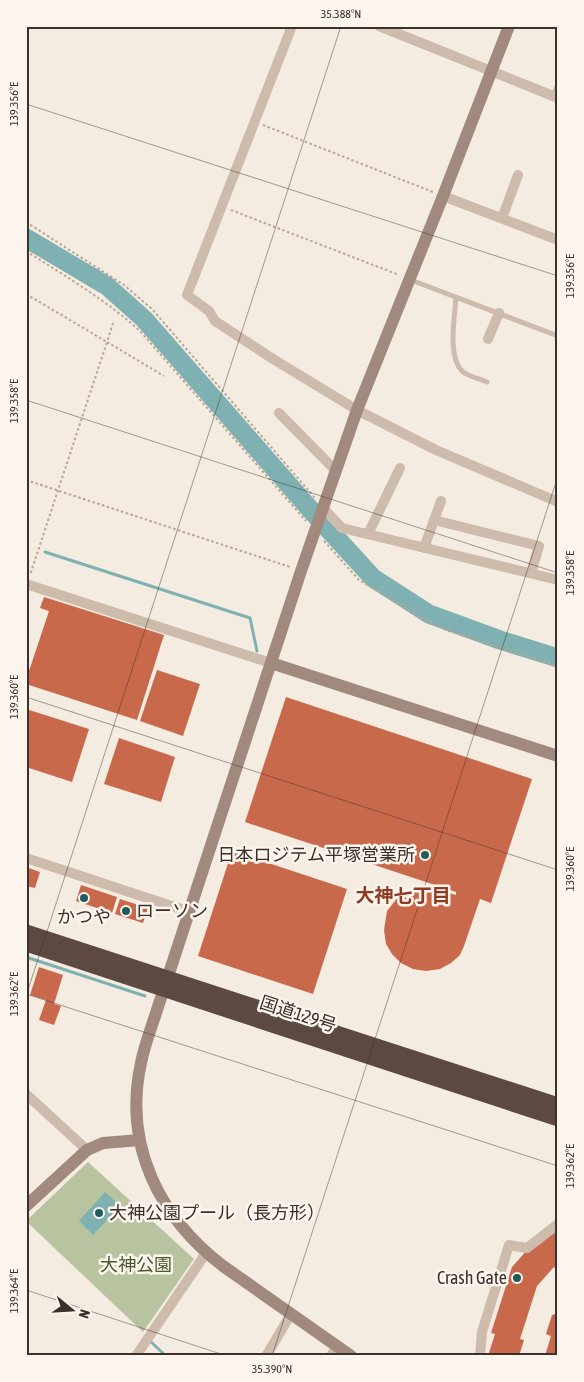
<svg xmlns="http://www.w3.org/2000/svg" width="584" height="1382" font-family="'Asap Condensed','Noto Sans JP',sans-serif">
  <style>
    .green { fill: #b8c4a0 }
    .water { fill: #7fb0b2 }
    .lines { fill: none; stroke-linecap: round; stroke-linejoin: round }
    .stream { stroke: #7fb0b2; stroke-width: 3 }
    .river { stroke: #7fb0b2; stroke-width: 19 }
    .building { fill: #c8694b }
    .path { stroke: #b9a596; stroke-width: 2; stroke-dasharray: 2.5 2.5; stroke-linecap: butt }
    .lane { stroke: #cdbbac; stroke-width: 5 }
    .street { stroke: #cdbbac; stroke-width: 10 }
    .secondary { stroke: #a18a7d; stroke-width: 12 }
    .highway { stroke: #5c4a42; stroke-width: 15 }
    .ticks { fill: none; stroke: #3b302b; stroke-width: 1; stroke-opacity: 0.45 }
    .poi-dot { fill: #1f5a5e; stroke: #fbf5ee; stroke-width: 2 }
    .labels { text-anchor: middle; stroke-width: 5; stroke-linejoin: round; paint-order: stroke }
    .poi-label { font-size: 18px; fill: #3b302b; stroke: #fbf5ee; text-anchor: end }
    .street-label { font-size: 18px; fill: #3b302b; stroke: #fbf5ee }
    .park-label { font-size: 18px; fill: #4a5a2e; stroke: #fbf5ee }
    .neighbourhood-label { font-size: 19px; font-weight: bold; fill: #8c3b22; stroke: #fbf5ee }
    .neatline { fill: none; stroke: #3b302b; stroke-width: 2 }
    .ticks-label { font-size: 12px; text-anchor: middle; fill: #3b302b }
  </style>
  <rect width="100%" height="100%" fill="#f4ebe1"/>
  <path class="green" d="M88 1162 194 1259 143 1332 26 1221Z"/>
  <path class="water" d="M105 1192 120 1206 93 1235 79 1221Z"/>
  <g class="lines">
    <path class="stream" d="M45 552 250 618 257 651
      M26 957 145 996
      M150 1341 166 1356"/>
    <path class="river" d="M26 238 107 286 144 319 309 508 373 578 429 614 500 640 558 658"/>
  </g>
  <path class="building" d="M44 597 164 635 137 720 26 684V680L49 611 40 608Z
    M157 670 200 684 183 736 140 721Z
    M286 697 532 779 491 903 480 899 464 946 460 955 451 963 440 969 426 971 413 969 401 963 392 954 386 944 384 930 387 911 398 897 412 889 427 887 456 895V892L245 822Z
    M26 709 89 729 72 782 26 767Z
    M119 738 175 757 161 802 104 784Z
    M232 851 347 889 313 994 198 956Z
    M26 867 40 872 35 888 26 886Z
    M81 885 117 897 112 913 76 901Z
    M120 899 148 908 143 923 115 914Z
    M39 967 63 975 54 1004 61 1006 54 1025 39 1020 46 1000 30 995Z
    M558 1229V1266L553 1268 537 1286 520 1339 524 1340 519 1356H488L495 1334 491 1333 512 1267 538 1238Z
    M558 1313V1356H545L551 1336 546 1334 552 1315Z"/>
  <g class="lines">
    <path class="path" d="M263 125 433 192
      M231 210 399 275
      M26 222 124 285 152 309 315 498
      M26 251C65 276 106 300 140 331L306 521
      M26 294 107 342 30 575
      M113 323 107 342 164 376
      M26 480 290 567
      M324 541 359 580 417 615 446 630 558 666"/>
    <path class="lane" d="M553 96 558 84
      M411 280 558 336
      M456 297C455 316 447 356 462 371 467 376 480 379 487 382"/>
    <path class="street" d="M292 26 187 295 209 311 215 321 273 359 357 410 436 450 558 502
      M379 26 558 98
      M443 196 558 240
      M502 218 518 175
      M488 339 499 313
      M279 413 336 471
      M323 508 342 528 558 580
      M434 520 539 546 531 573
      M368 534 400 468
      M424 548 441 501
      M26 584 271 663
      M26 858 190 912
      M26 1094 87 1150
      M136 1356 206 1253
      M266 1356 291 1314
      M331 1356 337 1346
      M480 1356 482 1332 509 1245 527 1248 558 1224"/>
    <path class="secondary" d="M271 663 558 756
      M26 1206 87 1150 103 1143 140 1140
      M351 1356 223 1266C159 1217 123 1145 141 1063 144 1047 150 1031 155 1016L301 571 357 410 443 196 509 26"/>
    <path class="highway" d="M26 932 558 1105
      M26 944 558 1119"/>
  </g>
  <path class="ticks" d="M26 104 558 276M26 400 558 573M26 697 558 870M26 994 558 1166M26 996 341 26M26 1290 227 1356M272 1356 558 476"/>
  <g class="poi-dot">
    <circle cx="425" cy="855" r="5"/>
    <circle cx="84" cy="898" r="5"/>
    <circle cx="126" cy="911" r="5"/>
    <circle cx="99" cy="1213" r="5"/>
    <circle cx="517" cy="1278" r="5"/>
  </g>
  <g class="labels">
    <g class="poi-label">
      <text x="415" y="861">日本ロジテム平塚営業所</text>
      <text x="136" y="917" text-anchor="start">ローソン</text>
      <text x="84" y="923" text-anchor="middle">かつや</text>
      <text x="109" y="1219" text-anchor="start">大神公園プール（長方形）</text>
      <text x="507" y="1284">Crash Gate</text>
    </g>
    <g class="street-label">
      <text transform="translate(298 1014) rotate(18)" y="6">国道129号</text>
    </g>
    <g class="park-label">
      <text x="136" y="1271">大神公園</text>
    </g>
    <g class="neighbourhood-label">
      <text x="403" y="902">大神七丁目</text>
    </g>
  </g>
  <rect width="584" height="1382" fill="none" stroke="#fbf5ee" stroke-width="55"/>
  <g transform="translate(72 1310) rotate(108)" stroke="#fbf5ee" stroke-width="4" paint-order="stroke">
  <path d="M0-4L9 19L0 12L-9 19Z" fill="#3b302b"/>
  <text y="-8" font-size="14" font-weight="bold" text-anchor="middle" fill="#3b302b">N</text>
  </g>
  <rect x="28" y="28" width="528" height="1326" class="neatline"/>
  <g class="ticks-label">
    <text x="341" y="18">35.388°N</text>
    <text transform="translate(14 104) rotate(-90)" y="4">139.356°E</text>
    <text transform="translate(570 276) rotate(-90)" y="4">139.356°E</text>
    <text transform="translate(14 401) rotate(-90)" y="4">139.358°E</text>
    <text transform="translate(570 573) rotate(-90)" y="4">139.358°E</text>
    <text transform="translate(14 697) rotate(-90)" y="4">139.360°E</text>
    <text transform="translate(570 869) rotate(-90)" y="4">139.360°E</text>
    <text transform="translate(14 994) rotate(-90)" y="4">139.362°E</text>
    <text transform="translate(570 1166) rotate(-90)" y="4">139.362°E</text>
    <text transform="translate(14 1291) rotate(-90)" y="4">139.364°E</text>
    <text x="272" y="1373">35.390°N</text>
  </g>
</svg>
